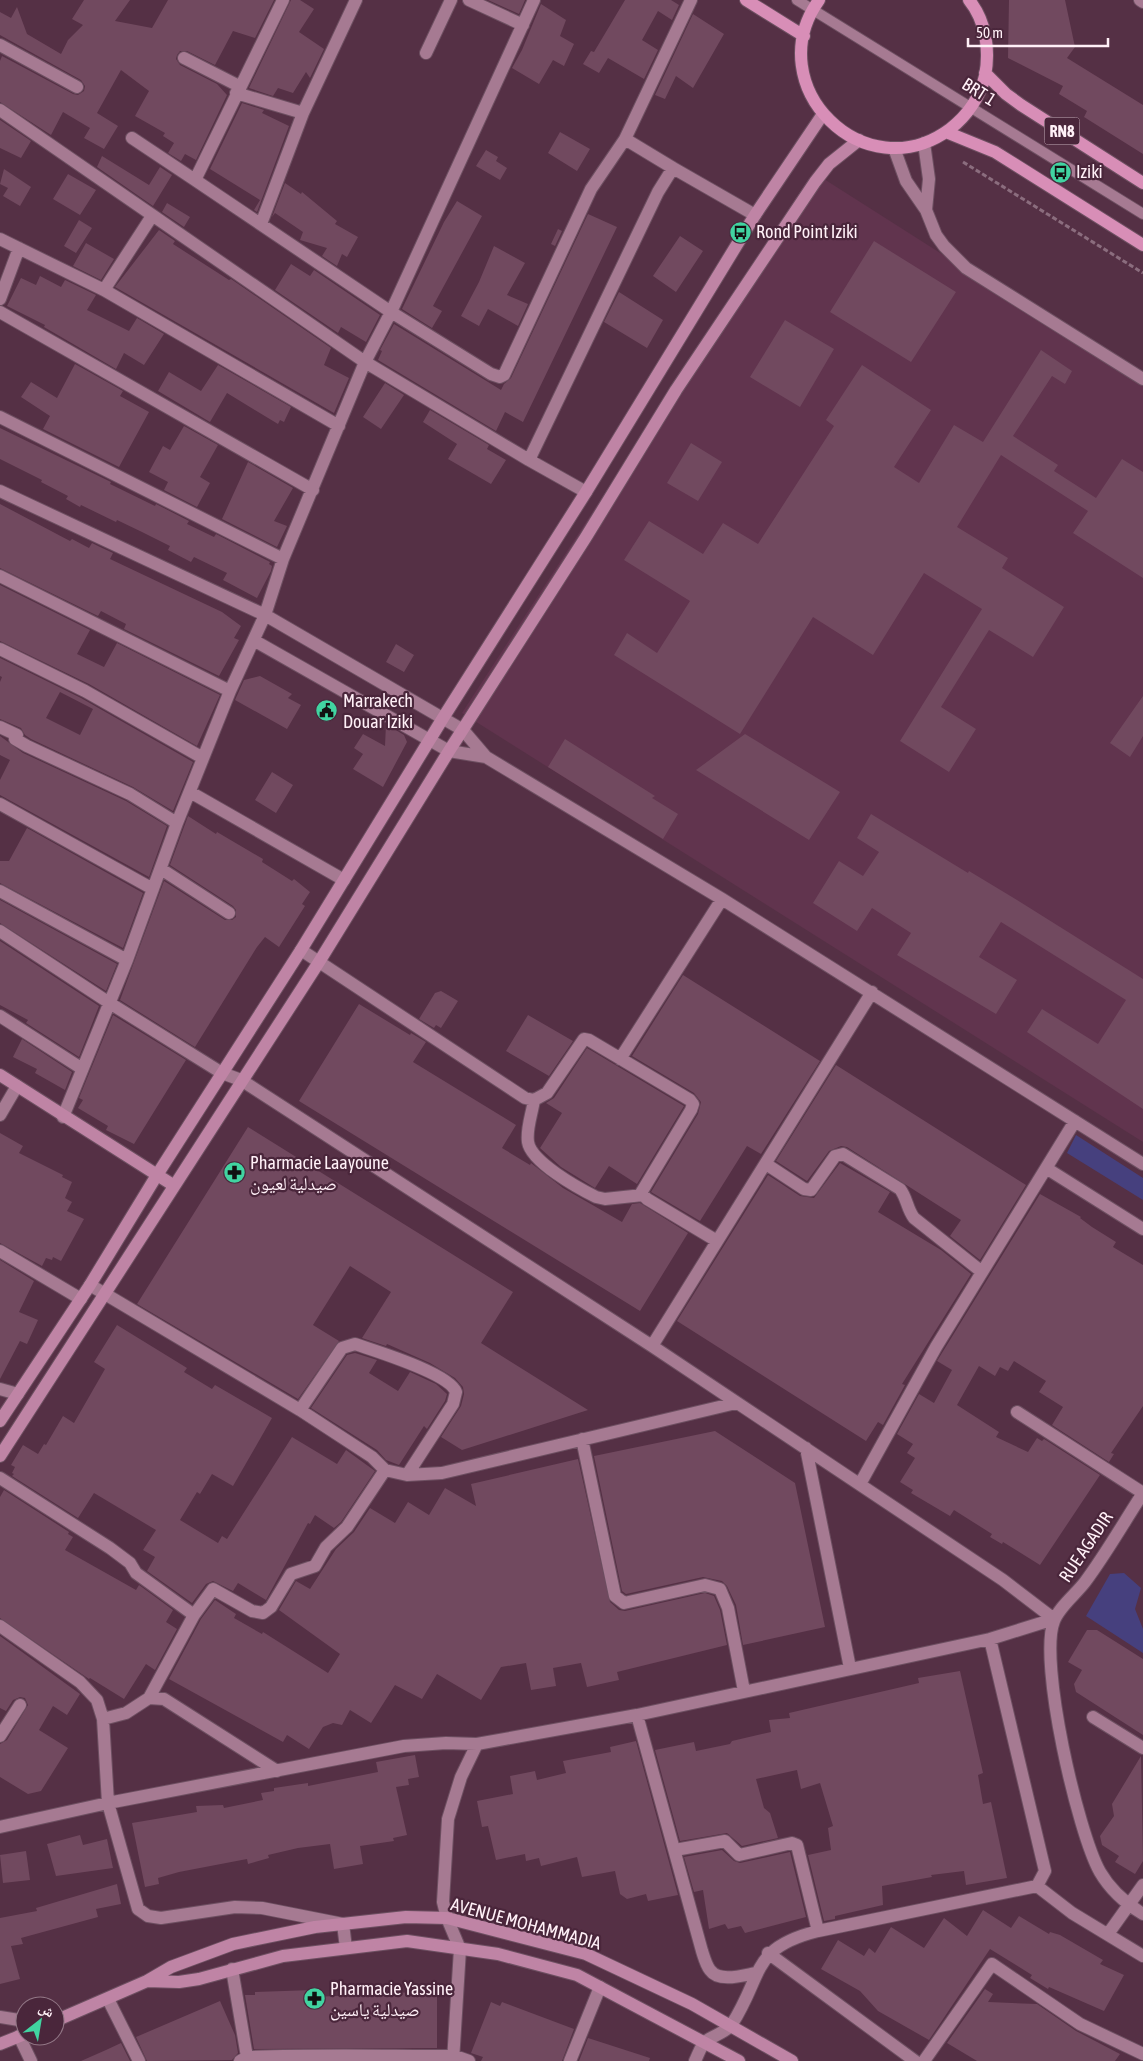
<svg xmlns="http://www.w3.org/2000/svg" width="1143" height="2061" font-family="'Asap Condensed','Noto Naskh Arabic',sans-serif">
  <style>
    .built { fill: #61344e }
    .green { fill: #46407e }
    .building { fill: #71495f; fill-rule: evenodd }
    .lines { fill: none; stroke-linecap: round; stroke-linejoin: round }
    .lane-casing { stroke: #6d4f61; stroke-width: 12 }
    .street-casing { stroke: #6d4f61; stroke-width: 14 }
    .secondary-casing { stroke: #6d4f61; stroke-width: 14 }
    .primary-casing { stroke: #6d4f61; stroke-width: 14 }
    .path { stroke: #8b6d7e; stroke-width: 3; stroke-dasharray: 5 2.5; stroke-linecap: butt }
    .lane { stroke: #a67a92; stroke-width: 10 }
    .street { stroke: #a67a92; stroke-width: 12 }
    .secondary { stroke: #bf84a5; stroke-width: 12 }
    .primary { stroke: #d88eb7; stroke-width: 12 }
    .labels { text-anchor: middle; stroke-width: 4.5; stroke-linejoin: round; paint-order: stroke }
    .shield { fill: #4a263b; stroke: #c9b3bf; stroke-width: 1 }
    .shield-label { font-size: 16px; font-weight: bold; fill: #fff0f7 }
    .street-label { font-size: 18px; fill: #fff0f7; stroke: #4a263b }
    .poi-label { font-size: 18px; fill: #fff0f7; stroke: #4a263b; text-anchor: start }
  </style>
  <rect width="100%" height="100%" fill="#553045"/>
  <path class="built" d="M813 172 1143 382V1142L462 713Z"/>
  <path class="green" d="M1076 1135 1143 1178V1200L1067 1153Z
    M1124 1573 1141 1588 1135 1609 1143 1629V1653L1086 1616 1110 1574Z"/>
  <path class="building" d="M84 0H130L115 21 152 28 168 0H274L255 38 233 31 215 65 187 51H180L177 55 176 59 180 65 217 84 227 95 196 160 185 154 181 161 168 153 174 143 163 136 165 133 135 116 149 91 121 70 97 113 118 126 104 149 84 138 90 128 63 112 51 135 0 102V61L2 56 73 94 78 95 84 91 85 86 81 80 0 35V12L11 18 17 7 27 34 61 54 68 40 83 25 72 19Z
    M291 0H300L314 9 299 32 324 49 310 78 306 72 293 93 278 88 273 96 249 88Z
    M488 0H525L519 14Z
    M625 0H671L679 5 672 20 658 11 642 40 658 50 644 79 608 58 599 73 583 64 591 51 594 52Z
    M1009 0H1065L1075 47 1067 58 1143 105V154L1084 117 1087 111 1059 94 1063 86 1008 58Z
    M541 4 566 20 560 36 574 44 564 66 553 60 539 84 512 68 522 50Z
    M693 14 724 34 693 88 676 76 665 99 655 95Z
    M242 103 264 110 262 113 289 126 257 212 254 210 260 200 210 169Z
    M0 120 31 141 21 158 0 148Z
    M560 132 590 149 577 171 548 153Z
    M486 150 498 157 496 161 507 168 500 180 476 166Z
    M102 156 149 185 160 167 172 175 153 206 97 167Z
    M4 169 31 187 20 206 3 196 8 188 0 184Z
    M68 174 96 190 80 215 53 199Z
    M285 183 301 194 302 192 337 221 335 224 358 237 347 257 342 254 337 266 322 256 327 248 300 240 303 232 275 213 272 217Z
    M457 201 482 216 433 306 442 311 432 328 402 309 444 222Z
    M167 203 190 217 184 227 162 212Z
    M588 214 617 227 523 422 505 412 496 431 378 360 382 351 380 350 394 324 501 390 504 384 511 378Z
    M79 220 92 228 76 253 64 246Z
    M558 229 562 231 555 246 551 244Z
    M159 230 175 241 173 244 229 280 231 279 331 348 324 365 349 378 334 413 115 287Z
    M680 236 703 251 676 292 653 276Z
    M874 241 956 292 911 362 830 312Z
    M86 243 114 259 101 280 73 266Z
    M494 246 525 263 507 295 528 304 518 326 488 309 479 326 461 316 479 282Z
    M291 264 310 276 314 270 380 315 366 342 341 327 338 333 275 290Z
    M40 276 61 287 65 280 96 295 87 310 129 331 137 318 164 334 144 365 124 353 116 369 44 327 45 325 7 306 21 278 36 285Z
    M619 292 663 320 647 348 604 322Z
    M785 320 834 349 800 407 750 377Z
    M1041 350 1072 371 1065 384 1052 376 1013 436 1058 465 1054 471 1096 498 1122 459 1143 472V578L1073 533 1088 511 1001 455 957 527 1008 558 1002 568 1064 607 1033 657 989 630 941 707 976 729 949 772 900 741 982 609 924 573 873 655 813 617 740 734 614 655 627 633 657 653 690 601 624 560 649 521 703 554 723 523 758 544 834 426 826 420 862 365 931 410 894 467 919 483 954 425 983 442Z
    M75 364 123 391 120 396 149 412 119 467 43 429 50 416 21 397 31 382 57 398Z
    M218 365 291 407 284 422 280 420 278 424 227 393 210 422 158 391 169 372 201 391Z
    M385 383 404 395 381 429 363 417Z
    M430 410 489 445 487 449 506 460 491 484 448 459 457 444 423 422Z
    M184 426 218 445 200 477 210 483 197 507 164 490 168 482 149 472 163 446 170 450Z
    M0 428 111 482 110 484 155 506 156 504 189 521 187 524 214 537 216 534 270 562 269 564 272 566 271 571 257 598 223 580 227 573 194 557 191 562 168 550 170 546 142 532 117 520 116 522 81 505 80 507 66 499 68 496 41 482 42 480 0 459Z
    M691 443 722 462 698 501 667 483Z
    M248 462 293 488 274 521 287 526 277 547 222 519Z
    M0 504 70 541 72 539 89 548 92 543 100 547 113 553 110 559 222 612 241 626 234 638 239 640 219 676 124 629 126 624 101 611 98 616 0 568Z
    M0 585 90 630 77 654 104 667 117 643 220 695 197 746 89 684 0 641Z
    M396 644 414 655 404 672 386 662Z
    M0 658 81 698 193 762 173 811 133 787 31 739 25 735 21 728 0 719V682L2 677 0 676ZM60 692 93 709 80 735 46 718Z
    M260 676 292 694 288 698 301 705 287 729 235 700 244 680Z
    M1143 696V736L1130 757 1110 743Z
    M386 724 404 735 407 742 383 787 353 769 363 754 354 748 363 734 385 746Z
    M745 734 840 792 809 840 696 770Z
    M0 736 23 753 126 801 167 826 149 877 0 795V780L10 760 0 755Z
    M565 739 655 796 652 798 678 814 663 839 548 767Z
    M272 772 293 785 276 813 255 800Z
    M871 814 968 873 969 871 1017 900 1143 979V1109L1027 1032 1042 1009 1098 1044 1126 1000 1001 922 979 957 1017 980 996 1014 897 955 911 933 872 908 857 931 813 903 839 861 863 876 879 852 857 838Z
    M188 816 216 834 217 832 263 859 262 862 292 881 294 879 310 892 302 904 305 906 279 947 265 937 257 947 195 1047 120 1000 164 881 225 920H232L236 917V910L233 906 170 865Z
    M27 828 143 893 123 948 0 883V861H9Z
    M0 900 117 964 106 991 0 923Z
    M0 941 99 1006 79 1057 26 1023 28 1020 0 1005Z
    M683 975 820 1061 761 1154 747 1146 700 1221 651 1192 698 1114 701 1102 694 1093 632 1056Z
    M441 991 458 1001 441 1028 436 1025 434 1028 419 1019 435 993Z
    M359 1004 410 1035 411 1033 426 1042 413 1062 516 1125 502 1148 530 1165 531 1163 563 1188 622 1222 632 1204 640 1203 688 1233 640 1311 299 1101Z
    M113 1015 186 1060 134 1144 106 1130 108 1126 78 1108 83 1100 79 1098Z
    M528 1015 573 1041 549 1076 506 1051Z
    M22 1039 72 1072 65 1090 35 1073 37 1069 13 1057Z
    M587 1048 684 1106 637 1184 609 1166 595 1188 561 1167 540 1148 562 1113 546 1103 554 1098Z
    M836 1065 1026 1185 980 1260 950 1236 961 1220 847 1147 841 1146 829 1151 807 1181 776 1161Z
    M248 1127 513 1292 481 1343 588 1410 462 1450 441 1437 461 1406 464 1394 463 1387 455 1378 430 1363 387 1344 386 1346 362 1338 391 1292 350 1266 313 1325 339 1341 298 1399 137 1304Z
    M0 1133 23 1146 19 1153 63 1175 62 1177 72 1182 65 1198 72 1202 67 1211 84 1219 61 1261 53 1257 52 1260 46 1258 42 1266 0 1243Z
    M840 1163 890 1192 878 1212 941 1250 971 1274 902 1384 905 1385 883 1425 878 1422 866 1441 677 1321 768 1175 800 1196 814 1198Z
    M1040 1194 1081 1217 1080 1218 1092 1227 1116 1242 1113 1247 1143 1265V1406L1111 1453 1114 1454 1109 1462 1052 1425 1063 1407 1039 1392 1046 1381 1014 1361 1008 1371 1000 1367 995 1376 979 1366 957 1405 999 1432 996 1437 1028 1452 1037 1438 1042 1441 1044 1439 1100 1475 1040 1565 1003 1542 1002 1544 990 1537 992 1534 954 1510 950 1516 911 1493 913 1490 900 1482 915 1458 907 1453 913 1444 897 1434 919 1394 934 1403 952 1370 937 1361Z
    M0 1260 34 1281 19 1312 38 1320 27 1344 20 1341 0 1379Z
    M117 1325 187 1368 184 1372 212 1389 215 1385 272 1418 233 1486 212 1474 200 1494 197 1492 180 1520 218 1543 222 1536 227 1539 292 1437 337 1464 346 1450 375 1471 341 1522 334 1528 315 1515 310 1524 308 1523 266 1600 238 1583 233 1591 213 1581 206 1584 192 1603 147 1571 155 1557 143 1550 156 1530 94 1493 78 1518 12 1476 14 1474 12 1473 15 1467 11 1465 23 1445 38 1454 44 1444 46 1445 63 1416 74 1423 105 1369 94 1362Z
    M355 1353 377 1360 369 1373 398 1391 410 1372 436 1384 447 1394 445 1401 427 1429 424 1426 399 1465 386 1460 377 1450 311 1408 347 1355Z
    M715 1431 795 1483 825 1627 743 1645 736 1605 727 1586 722 1581 703 1577 626 1594 622 1591 594 1456Z
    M578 1459 610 1602 619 1610 625 1611 705 1593 714 1596 720 1610 727 1645 617 1672 619 1680 587 1687 581 1663 553 1668 556 1686 531 1690 526 1663 501 1667 481 1700 437 1674 422 1699 395 1685 371 1723 350 1710 342 1725 333 1723 323 1727 309 1749 287 1735 283 1742 169 1679 201 1619 215 1600 236 1614 234 1618 262 1634 263 1632 328 1673 340 1654 279 1610 296 1581 310 1589 336 1549 354 1532 370 1508 395 1523 408 1502 429 1515 445 1488 476 1506 471 1484Z
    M4 1490 69 1532 68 1534 73 1537 65 1550 136 1590 139 1585 173 1610 166 1622 177 1629 155 1670 146 1664 124 1699 90 1678 89 1679 0 1618V1497Z
    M1087 1630H1097L1143 1659V1735L1076 1692 1074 1684 1082 1670 1068 1662Z
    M0 1636 80 1694 67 1715 53 1706 39 1730 68 1748 41 1791 28 1794 0 1777V1744L7 1740 28 1705 25 1698 20 1697 13 1700 6 1711 0 1708Z
    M960 1671 983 1773 978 1775 983 1804 991 1802 1007 1878 966 1885 964 1871 931 1875 932 1877 882 1886 883 1905 835 1916V1919L824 1921 808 1855 831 1850 828 1828 833 1826 820 1783 801 1789 797 1770 756 1779 764 1808 770 1813 778 1838 742 1846 727 1833 680 1841 655 1750 694 1742 696 1751 730 1744 732 1741 771 1732 769 1720 790 1718 789 1713 919 1683 918 1678Z
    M636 1741 678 1895 648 1901 646 1894 627 1899 620 1894 615 1871 582 1877 577 1857 541 1866 539 1858 526 1861 525 1854 496 1860 488 1826 482 1827 477 1801 513 1794 510 1776 535 1771 537 1780 566 1773 563 1761 611 1752 610 1747Z
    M415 1755 419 1777 408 1779 409 1785 396 1787 407 1835 393 1838 394 1841 360 1846 363 1864 334 1869 330 1844 298 1848 268 1855 269 1858 248 1864 247 1859 179 1872 158 1878 159 1884 145 1887 132 1823 197 1812 196 1806 223 1805 224 1808 263 1800 261 1793 274 1791V1788L308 1783V1786L378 1772 376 1762Z
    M1141 1756 1143 1861 1135 1874 1115 1862 1119 1856 1102 1845 1100 1836 1114 1816 1112 1804Z
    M80 1835 83 1845 107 1839 113 1868 56 1876 47 1844Z
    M722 1850 734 1861 740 1863 790 1852 806 1917 745 1933 741 1926 728 1929 725 1924 709 1929 703 1890 694 1892 684 1857Z
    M26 1851 30 1880 3 1883 0 1855Z
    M117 1884 121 1904 96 1909 98 1917 21 1938 23 1944 11 1946 20 1979 0 1984V1918L37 1911 36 1908Z
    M983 1910 1011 1928 1019 1916 1049 1934 1050 1932 1060 1935 1103 1960 1100 1964 1124 1975 1104 2011 1049 1987 1048 1989 1030 1978 1032 1975 990 1949 929 2040 878 2011 860 1991 821 1969 838 1940 864 1956 869 1948 875 1953 891 1927 924 1948 944 1918 967 1936Z
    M985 1989 993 1994 988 2002 1037 2004 1076 2031 1120 2054 1115 2061H977L947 2043Z
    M313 1990V1997L358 1995V1992L437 1993V2048L254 2049 245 1995H255V1992Z
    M220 2001 235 2035 238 2053 232 2060 147 2061 136 2037Z
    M491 2002 500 2006 502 2002 574 2029 562 2061H481L483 2057 471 2053Z
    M588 2038 650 2058 649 2061H579Z
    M121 2043 130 2061H81L106 2050Z"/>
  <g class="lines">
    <defs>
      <path id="lane" d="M797 0 1143 214"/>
      <path id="street" d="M283 0 195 180 391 312 491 374 500 377 504 375 591 189 625 139 691 0
        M469 0 523 25
        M1140 0 1143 2
        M0 45 77 87
        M426 53 451 0
        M184 58 239 86
        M236 93 303 113
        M0 110 365 362 529 460 586 492
        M132 138 195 180
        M625 139 673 168
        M924 143 929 179 926 210
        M894 148 906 181 926 210 936 235 944 246 966 268 1143 379
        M261 224 303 113 356 0
        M0 239 104 290 339 426
        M104 290 152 216
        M0 299 19 248
        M0 312 313 490
        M0 417 283 559
        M529 460 658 192 673 168 755 215
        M0 491 265 615 463 730 486 757 449 751 255 641
        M0 576 230 691
        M0 649 85 691 203 758
        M0 727 17 735 15 739 27 746 130 794 177 823
        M486 757 722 899 1143 1164
        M190 792 344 880
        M0 804 153 889
        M161 869 229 913
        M0 891 127 960
        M0 931 108 1002 222 1073 241 1080 652 1346 1003 1580 1054 1619
        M301 950 525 1098 534 1100 547 1093 584 1039 589 1040 690 1100 693 1104 691 1110 641 1193 647 1199 717 1241
        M0 1016 81 1068
        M620 1059 722 899
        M534 1100C532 1114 526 1129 528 1142 531 1162 578 1188 596 1197L605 1199 643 1195
        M0 1115 17 1086
        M63 1117 127 960 177 823 230 691 265 615 283 559 365 362 391 312 534 0
        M766 1164 804 1189 811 1190 835 1156 843 1154 900 1189C907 1198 907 1209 914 1218L982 1272
        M1046 1168 1143 1229
        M0 1251 81 1299
        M90 1285 300 1410 372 1457 385 1470 407 1475 442 1473 736 1403
        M652 1346 872 992
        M0 1389 18 1394
        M300 1410 342 1348 355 1344C375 1351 449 1373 456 1392L453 1404 407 1475
        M1017 1412 1143 1493
        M582 1439 615 1596 624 1603 705 1585 720 1589 728 1608 744 1691
        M806 1448 850 1668
        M0 1478 110 1548 130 1563 136 1573 194 1615
        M860 1484 936 1347 1075 1121
        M1143 1493C1124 1522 1106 1554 1085 1582 1076 1594 1059 1607 1054 1621 1038 1661 1078 1833 1100 1872 1111 1891 1125 1903 1143 1914
        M0 1626 80 1682 97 1700 103 1719 108 1803 138 1909 148 1916 161 1918 235 1907 262 1908 343 1924 346 1948
        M990 1639 1045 1871 1037 1886 1072 1913 1143 1956
        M149 1698 194 1615 213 1589 252 1611 263 1613 271 1607 291 1574 315 1566 326 1547 347 1527 385 1470
        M637 1715 702 1951C704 1957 706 1965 710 1970 719 1983 744 1975 756 1973
        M1093 1717 1143 1748
        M103 1719 126 1713 149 1698 164 1699 277 1771
        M0 1736 20 1705
        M0 1827 108 1803 404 1746 446 1743 477 1744 637 1715 990 1639 1054 1619
        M675 1850 725 1841 739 1855 792 1843 797 1845 818 1931
        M1108 1934 1143 1885
        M768 1953 915 2061
        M232 1969 247 2057 240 2061
        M108 1999 139 2061
        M0 2017 25 2021
        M19 2036 31 2061
        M247 2057C317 2054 386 2056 455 2056L469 2061
        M453 2061 460 1949 447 1918 443 1902 448 1819 461 1777 477 1744
        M570 2061 600 1987
        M695 2061C698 2055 701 2045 706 2041 714 2035 727 2032 732 2024 764 1974 750 1948 818 1931L1037 1886
        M924 2061 992 1964 1080 2024 1143 2054"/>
      <path id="secondary" d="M0 1075 173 1185
        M0 1421 90 1285 157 1175 301 950 443 718 586 492 755 215 823 114
        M0 1456 319 962 449 751 586 537 676 390 815 182 829 164 859 140
        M147 1981 179 1982 199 1979 283 1956 407 1941 498 1954 577 1975 739 2061
        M55 2021 147 1981 171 1967 233 1944 315 1927 406 1917 447 1918 586 1954 692 2004 792 2061
        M0 2044 25 2034"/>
      <path id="primary" d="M746 0 804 36
        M819 0C758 86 865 192 950 129 967 116 980 97 985 76 990 50 986 21 969 0
        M985 73 1006 94 1021 105 1143 183
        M946 132 995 152 1143 245"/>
    </defs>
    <use href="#lane" class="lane-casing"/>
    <use href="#street" class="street-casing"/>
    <use href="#secondary" class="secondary-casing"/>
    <use href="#primary" class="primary-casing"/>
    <path class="path" d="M963 162 1143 273"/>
    <use href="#lane" class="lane"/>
    <use href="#street" class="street"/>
    <use href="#secondary" class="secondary"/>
    <use href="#primary" class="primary"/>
  </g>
  <defs>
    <symbol id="bus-disc" viewBox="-11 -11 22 22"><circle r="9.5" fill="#41d4a1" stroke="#4a263b"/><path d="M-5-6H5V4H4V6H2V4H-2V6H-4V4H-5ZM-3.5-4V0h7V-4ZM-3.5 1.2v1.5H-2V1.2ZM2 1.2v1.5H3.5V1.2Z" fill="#111"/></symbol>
    <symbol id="civic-disc" viewBox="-11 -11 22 22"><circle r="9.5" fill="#41d4a1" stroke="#4a263b"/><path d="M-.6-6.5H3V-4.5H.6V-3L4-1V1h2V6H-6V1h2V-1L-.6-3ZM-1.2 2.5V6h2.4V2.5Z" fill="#111"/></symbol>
    <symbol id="pharmacy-disc" viewBox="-11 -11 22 22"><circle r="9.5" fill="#41d4a1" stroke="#4a263b"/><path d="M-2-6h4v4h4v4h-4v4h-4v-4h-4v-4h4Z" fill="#111"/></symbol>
  </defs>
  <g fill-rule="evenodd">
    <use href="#bus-disc" x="1048" y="160" width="25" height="25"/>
    <use href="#bus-disc" x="728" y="220" width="25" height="25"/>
    <use href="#civic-disc" x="314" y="698" width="25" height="25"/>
    <use href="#pharmacy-disc" x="222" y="1160" width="25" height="25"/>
    <use href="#pharmacy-disc" x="302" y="1986" width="25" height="25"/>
  </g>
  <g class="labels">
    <rect class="shield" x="1044.5" y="117.5" width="35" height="27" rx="4"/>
    <g class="shield-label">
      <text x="1062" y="137">RN8</text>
    </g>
    <g class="street-label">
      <text transform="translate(979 92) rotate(32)" y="6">BRT 1</text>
      <text transform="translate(1086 1547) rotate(-56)" y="6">RUE AGADIR</text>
      <text transform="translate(526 1924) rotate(15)" y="6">AVENUE MOHAMMADIA</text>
    </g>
    <g class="poi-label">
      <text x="1076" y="178">Iziki</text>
      <text x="756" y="238">Rond Point Iziki</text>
      <text x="343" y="707">Marrakech<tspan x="343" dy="21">Douar Iziki</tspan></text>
      <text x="250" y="1169">Pharmacie Laayoune<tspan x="250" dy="21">صيدلية لعيون</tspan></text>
      <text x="330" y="1995">Pharmacie Yassine<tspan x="330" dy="21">صيدلية ياسين</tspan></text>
    </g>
  </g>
  <g transform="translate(40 2021) rotate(31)"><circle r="24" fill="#4a263b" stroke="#927786"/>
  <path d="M0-4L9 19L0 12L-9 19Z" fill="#41d4a1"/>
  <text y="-8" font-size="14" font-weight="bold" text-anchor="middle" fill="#fff0f7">ش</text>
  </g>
  <path d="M968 38v8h140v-8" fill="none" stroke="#fff0f7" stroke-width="2.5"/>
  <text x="976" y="38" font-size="15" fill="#fff0f7" stroke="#4a263b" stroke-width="4" paint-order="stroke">50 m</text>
</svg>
